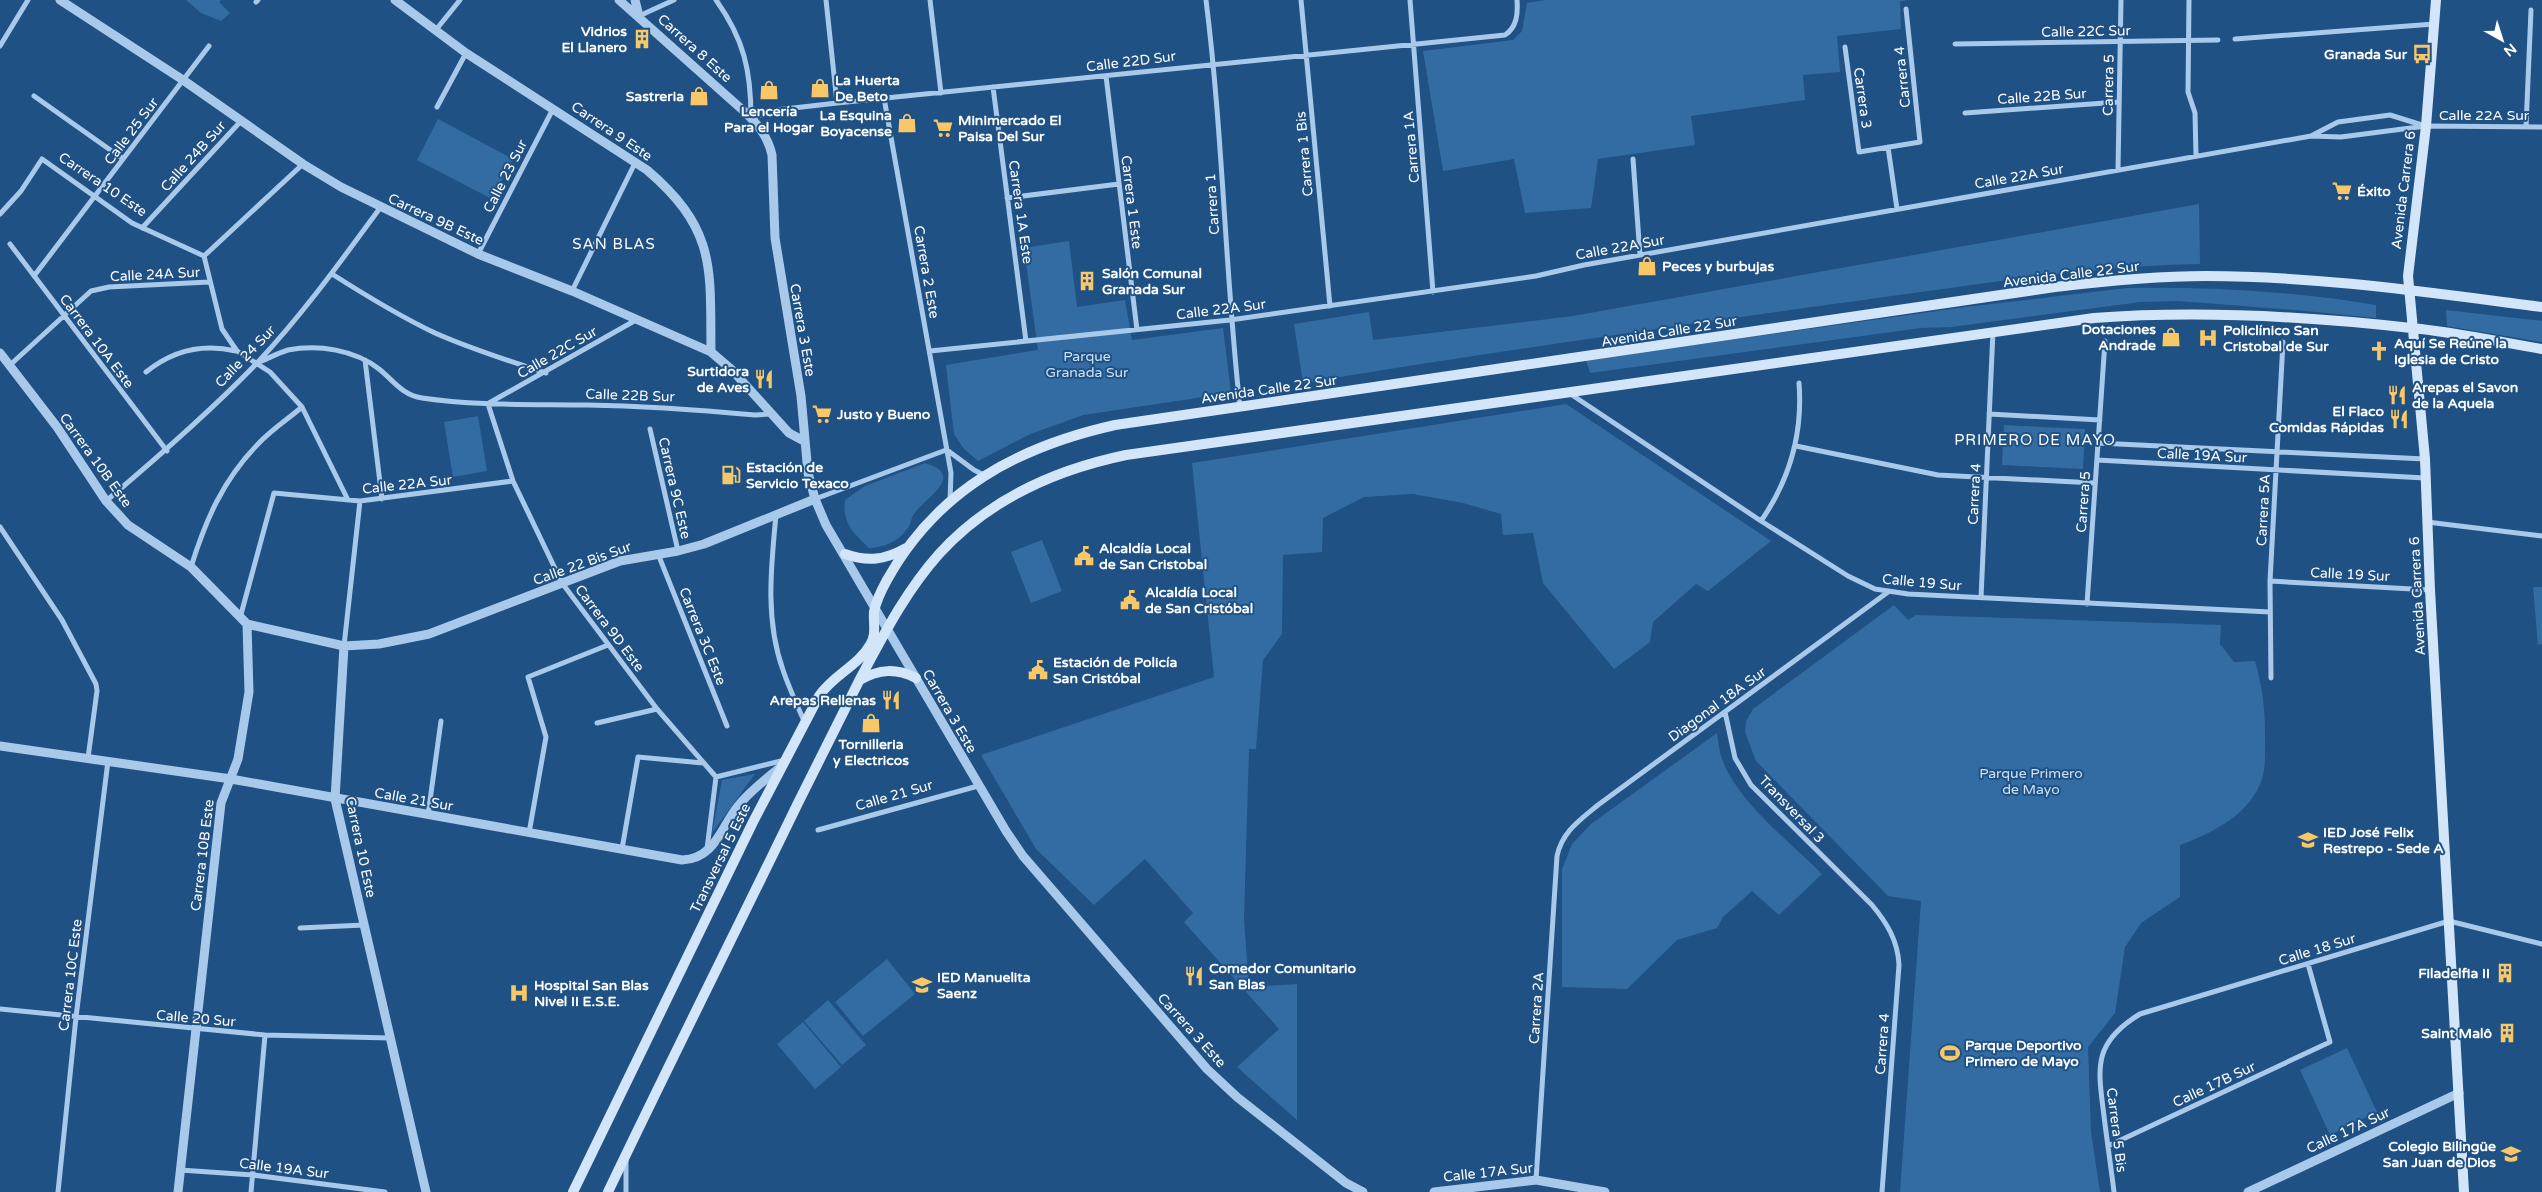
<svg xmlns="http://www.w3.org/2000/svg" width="2542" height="1192" font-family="'Varela Round',sans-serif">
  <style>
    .green { fill: #336ca3 }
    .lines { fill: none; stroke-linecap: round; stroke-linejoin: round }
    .minor { stroke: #a8c9ea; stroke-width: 5 }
    .tertiary { stroke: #a8c9ea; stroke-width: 9 }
    .secondary { stroke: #d3e5f8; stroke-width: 10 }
    .labels { text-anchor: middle; stroke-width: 4; stroke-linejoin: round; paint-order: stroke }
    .poi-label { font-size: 14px; font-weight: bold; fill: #fff; stroke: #1f5185; text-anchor: start }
    .street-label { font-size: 14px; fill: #fff; stroke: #1f5185 }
    .park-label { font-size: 14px; fill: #cce2f7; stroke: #1f5185 }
    .neighbourhood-label { font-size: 15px; letter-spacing: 1px; fill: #fff; stroke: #1f5185 }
  </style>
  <rect width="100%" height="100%" fill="#1f5185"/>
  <path class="green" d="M186 0H221L219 2 230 13 221 21 201 13Z
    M1546 0H1910L1900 1 1901 29 1837 36 1840 72 1803 75 1805 100 1691 116 1695 145 1598 159 1591 208 1525 213 1514 159 1443 171 1423 51 1513 40 1522 31 1527 3Z
    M438 119 513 159 492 199 417 160Z
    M2199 204 2200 264C2085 266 1970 286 1856 301 1672 326 1487 353 1303 383L1294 324 1369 312 1373 340 1573 316Z
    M1069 241 1077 307 1125 300 1132 340 1223 328 1231 393 1083 415 1028 435 978 461 964 449 954 434 946 365 1038 350 1024 248Z
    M2127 288C2211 287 2293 291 2376 305V318L2296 310 2178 301 2141 302 1951 327 1921 328 1590 373 1586 360 1966 307Z
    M2446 310 2542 321V342L2447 326Z
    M1566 404 1771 541 1708 591 1696 584 1653 622 1650 642 1614 669 1543 583 1533 533 1503 535 1501 514 1463 503 1413 494 1364 497 1323 518 1322 552 1283 555 1282 634 1263 660 1256 749H1249L1244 919 1249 987 1297 984V1120L1237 1067 1279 1029 1184 922 1193 913 1145 859 1094 905 1036 849 981 755 1214 677 1192 463Z
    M478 416 487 471 453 477 444 422Z
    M2004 425 2085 429 2083 469 2002 465Z
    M925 463C967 475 925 498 914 514 911 518 911 524 908 528 898 542 885 547 869 548 853 533 842 522 845 500L865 486Z
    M1042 540 1062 591 1031 603 1011 552Z
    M2533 587H2542V644L2538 645Z
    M1894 605 1908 620 1916 615 2221 625 2220 644 2234 662 2255 661C2262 686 2265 707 2265 733 2265 747 2266 766 2262 779 2250 815 2212 833 2180 845V897L2141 923 2125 947 2115 1013 2088 1047 2091 1132 2100 1192H1900L1921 901 1888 896 1756 761 1745 732 1746 721 1753 709Z
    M1717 733C1718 741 1719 749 1721 756 1735 800 1790 842 1822 874L1779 915 1752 891 1723 917 1717 928 1677 940 1627 989 1562 987V869L1572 844 1591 824Z
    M755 774 712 833 722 780Z
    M887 959 915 994 863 1036 835 1002Z
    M828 1000 866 1045 842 1065 804 1021Z
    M803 1022 841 1067 815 1089 777 1044Z
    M2347 1048 2377 1112 2330 1135 2300 1070Z"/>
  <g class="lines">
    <path class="minor" d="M716 0C744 39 751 71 751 118L776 110 837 103 1505 35C1517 27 1518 14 1517 0
      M826 0 837 103
      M930 0 941 93
      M1206 0C1223 135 1225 272 1240 407
      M1301 0 1330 306
      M1410 0 1433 292
      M2189 0 2188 92 2195 113 2196 156
      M256 2 258 0
      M639 16 674 0
      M435 31 460 0
      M2235 39 2434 24
      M1955 44 2218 40
      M0 46 28 0
      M1845 47 1859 152 1920 142 1906 9
      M1106 76 1137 330
      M993 87 1026 341
      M34 96 123 159
      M884 98 951 473 950 500
      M437 107 466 53
      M1965 113 2119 102
      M2526 127 2531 10
      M2311 136 2338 122 2390 115 2422 125
      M1888 147 1897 209
      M1633 159 1640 255
      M2118 170 2121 0
      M1007 198 1119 184
      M0 214 21 191 42 159 132 223 204 256
      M142 228 241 121
      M10 244 167 451
      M478 254 553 109
      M204 256 222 329 237 351 270 372 302 407 348 500
      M204 256 303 164
      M332 274C365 295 399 316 435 333 471 349 509 361 546 373
      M34 276 209 46
      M572 291 635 163
      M930 351 1230 320 1536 276 1584 265 2311 136 2341 137 2426 126 2542 127
      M365 360 382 499
      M257 363C267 359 278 353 288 350 318 344 355 350 379 369 393 380 402 395 422 398 476 406 533 404 588 405 644 406 699 410 755 415L770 414
      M10 365 91 291 109 287 209 282
      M146 372C173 350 202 343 236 351
      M1569 393 1761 521 1848 576 1875 589 1908 594 2270 612
      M489 403 636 320
      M488 404 513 481 562 583 657 709 716 777 707 849
      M1989 414 2100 420
      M650 429 678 551
      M2098 443 2425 459
      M1796 446 1938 475 2095 483
      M947 450 974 470 984 475
      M2097 460 2425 478
      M815 499 946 450
      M106 501C158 457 210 412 257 363 303 314 341 261 380 208
      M776 515C771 567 765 620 783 670 789 688 797 705 805 723
      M1761 521C1790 479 1803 434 1799 383
      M2427 522 2542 536
      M0 527 62 620 96 684 97 691 88 758
      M658 554 727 726
      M191 567C206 519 223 480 258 444 271 430 288 419 302 407
      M2270 581 2430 590
      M1981 598 1993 331
      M2087 604 2105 341
      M240 618 274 493 360 501 513 481
      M344 646 360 501
      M2271 678 2270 581 2283 342
      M1725 712 1735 758 1751 785 1872 905C1887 923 1898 941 1899 965L1882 1192
      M597 723 657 709
      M716 777 785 760
      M428 815 441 721
      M818 830 978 786
      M529 833 546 737 528 677 608 645
      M622 849 638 757 703 763
      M300 928 364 925
      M0 1009 265 1035 390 1038
      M2108 1146 2330 1042 2308 964
      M180 1170 253 1175 385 1192
      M1536 1180 1557 856C1562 832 1580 820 1598 805L1888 592
      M58 1192 76 1017 108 761
      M251 1192 265 1035
      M626 1192V1160
      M2114 1192C2111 1167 2107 1141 2104 1116 2098 1068 2092 1043 2140 1014L2449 921 2542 944"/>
    <path class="tertiary" d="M60 0 183 80 303 164 341 187 478 254 572 291 711 352 732 370 789 433 804 441
      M395 0 466 53 647 170C717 230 710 268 711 352
      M619 0 746 113C759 126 768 137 772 155L775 238 801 396 808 473 815 499 826 525 1006 831 1023 856 1207 1069 1237 1097 1346 1183 1363 1192
      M635 0 639 16
      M0 353 57 427 106 501 128 525 191 567 247 624 344 646 379 644 429 634 620 561 678 551 704 544 815 499
      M344 646 335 799 426 1192
      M0 746 231 779 682 860C715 859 721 827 738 806 751 790 766 779 782 766
      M178 1192 221 803 238 759 249 692 247 624
      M1434 1192 1536 1180 1605 1192
      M2248 1192 2459 1093"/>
    <path class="secondary" d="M2436 0 2426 126 2408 276 2425 459 2430 590 2464 1192
      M845 554C868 562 885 560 906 548
      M860 680C879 669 896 668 916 678
      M573 1192 753 822 819 696C833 675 858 666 870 645 877 635 873 623 874 612 876 601 882 589 887 580 937 490 1017 447 1115 425L2055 287C2105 281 2156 276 2206 276 2318 276 2431 293 2542 307
      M608 1192C670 1062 735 933 798 803 819 761 840 719 861 677 884 634 906 591 939 554 989 499 1054 470 1126 455L2094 318C2201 310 2305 316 2411 328 2455 332 2499 342 2542 349"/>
  </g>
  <defs>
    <symbol id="building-bare" viewBox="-9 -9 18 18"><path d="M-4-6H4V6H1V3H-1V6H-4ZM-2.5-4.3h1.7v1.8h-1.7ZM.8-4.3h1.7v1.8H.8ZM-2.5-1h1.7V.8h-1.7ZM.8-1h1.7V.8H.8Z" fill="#f8c768" stroke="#1f5185" stroke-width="2.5" paint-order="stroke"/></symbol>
    <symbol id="bus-bare" viewBox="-9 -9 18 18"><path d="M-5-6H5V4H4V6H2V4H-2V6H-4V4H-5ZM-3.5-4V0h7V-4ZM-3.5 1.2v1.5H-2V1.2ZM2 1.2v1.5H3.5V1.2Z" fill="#f8c768" stroke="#1f5185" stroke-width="2.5" paint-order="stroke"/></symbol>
    <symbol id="shop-bare" viewBox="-9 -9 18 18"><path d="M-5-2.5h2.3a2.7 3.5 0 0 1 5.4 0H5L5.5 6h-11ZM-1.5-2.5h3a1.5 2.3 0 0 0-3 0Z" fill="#f8c768" stroke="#1f5185" stroke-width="2.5" paint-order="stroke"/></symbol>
    <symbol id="supermarket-bare" viewBox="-9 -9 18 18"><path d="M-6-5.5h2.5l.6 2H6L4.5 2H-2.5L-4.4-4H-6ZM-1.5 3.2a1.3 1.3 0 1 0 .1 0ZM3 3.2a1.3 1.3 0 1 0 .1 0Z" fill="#f8c768" stroke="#1f5185" stroke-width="2.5" paint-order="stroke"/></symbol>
    <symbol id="hospital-bare" viewBox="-9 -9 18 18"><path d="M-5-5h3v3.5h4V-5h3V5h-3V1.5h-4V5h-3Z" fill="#f8c768" stroke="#1f5185" stroke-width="2.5" paint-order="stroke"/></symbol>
    <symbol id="church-bare" viewBox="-9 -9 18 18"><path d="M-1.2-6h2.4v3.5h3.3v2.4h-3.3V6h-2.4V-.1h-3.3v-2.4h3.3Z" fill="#f8c768" stroke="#1f5185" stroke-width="2.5" paint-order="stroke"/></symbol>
    <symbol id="restaurant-bare" viewBox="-9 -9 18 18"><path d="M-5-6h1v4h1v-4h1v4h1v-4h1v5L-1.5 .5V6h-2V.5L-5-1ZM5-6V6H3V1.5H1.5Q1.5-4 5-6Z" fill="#f8c768" stroke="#1f5185" stroke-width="2.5" paint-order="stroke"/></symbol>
    <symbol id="fuel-bare" viewBox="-9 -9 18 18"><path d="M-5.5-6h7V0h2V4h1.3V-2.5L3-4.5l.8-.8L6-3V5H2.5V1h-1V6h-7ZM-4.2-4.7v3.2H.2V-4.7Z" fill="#f8c768" stroke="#1f5185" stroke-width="2.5" paint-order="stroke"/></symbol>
    <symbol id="civic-bare" viewBox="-9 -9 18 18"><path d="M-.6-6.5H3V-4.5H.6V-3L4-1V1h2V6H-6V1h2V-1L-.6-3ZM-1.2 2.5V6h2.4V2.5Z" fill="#f8c768" stroke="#1f5185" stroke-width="2.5" paint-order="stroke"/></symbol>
    <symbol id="school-bare" viewBox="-9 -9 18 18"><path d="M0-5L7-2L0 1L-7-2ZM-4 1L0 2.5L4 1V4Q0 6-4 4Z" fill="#f8c768" stroke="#1f5185" stroke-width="2.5" paint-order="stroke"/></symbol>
    <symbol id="stadium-bare" viewBox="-9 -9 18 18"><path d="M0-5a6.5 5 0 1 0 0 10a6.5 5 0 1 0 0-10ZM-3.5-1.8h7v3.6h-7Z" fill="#f8c768" stroke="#1f5185" stroke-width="2.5" paint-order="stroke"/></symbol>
  </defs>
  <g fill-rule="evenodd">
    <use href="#building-bare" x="628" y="25" width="28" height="28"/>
    <use href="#bus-bare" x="2408" y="40" width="28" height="28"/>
    <use href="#shop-bare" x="806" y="74" width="28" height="28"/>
    <use href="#shop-bare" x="755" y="76" width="28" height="28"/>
    <use href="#shop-bare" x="685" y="82" width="28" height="28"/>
    <use href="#shop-bare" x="893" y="109" width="28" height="28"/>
    <use href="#supermarket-bare" x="929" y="114" width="28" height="28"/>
    <use href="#supermarket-bare" x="2328" y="177" width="28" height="28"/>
    <use href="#shop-bare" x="1633" y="252" width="28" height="28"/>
    <use href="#building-bare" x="1073" y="267" width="28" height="28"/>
    <use href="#shop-bare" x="2157" y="323" width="28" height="28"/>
    <use href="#hospital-bare" x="2194" y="324" width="28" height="28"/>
    <use href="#church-bare" x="2365" y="337" width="28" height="28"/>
    <use href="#restaurant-bare" x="750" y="365" width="28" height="28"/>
    <use href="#restaurant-bare" x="2383" y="381" width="28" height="28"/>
    <use href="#supermarket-bare" x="808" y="400" width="28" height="28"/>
    <use href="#restaurant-bare" x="2385" y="405" width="28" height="28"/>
    <use href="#fuel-bare" x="717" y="461" width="28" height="28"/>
    <use href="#civic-bare" x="1070" y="542" width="28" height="28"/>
    <use href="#civic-bare" x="1116" y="586" width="28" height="28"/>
    <use href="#civic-bare" x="1024" y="656" width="28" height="28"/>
    <use href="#restaurant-bare" x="877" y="686" width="28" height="28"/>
    <use href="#shop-bare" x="857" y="709" width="28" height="28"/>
    <use href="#school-bare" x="2294" y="826" width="28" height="28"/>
    <use href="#building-bare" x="2491" y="959" width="28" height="28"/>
    <use href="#restaurant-bare" x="1180" y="962" width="28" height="28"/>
    <use href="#school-bare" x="908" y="971" width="28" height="28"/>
    <use href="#hospital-bare" x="505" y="979" width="28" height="28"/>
    <use href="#building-bare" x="2493" y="1019" width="28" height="28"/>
    <use href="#stadium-bare" x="1936" y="1039" width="28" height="28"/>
    <use href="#school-bare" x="2497" y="1140" width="28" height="28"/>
  </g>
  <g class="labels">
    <g class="poi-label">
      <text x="627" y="36" text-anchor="end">Vidrios<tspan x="627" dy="16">El Llanero</tspan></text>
      <text x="2407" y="59" text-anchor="end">Granada Sur</text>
      <text x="835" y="85">La Huerta<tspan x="835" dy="16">De Beto</tspan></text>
      <text x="684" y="101" text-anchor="end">Sastreria</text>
      <text x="769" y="116" text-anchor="middle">Lencería<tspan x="769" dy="16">Para el Hogar</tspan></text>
      <text x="892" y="120" text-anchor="end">La Esquina<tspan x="892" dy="16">Boyacense</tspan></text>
      <text x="958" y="125">Minimercado El<tspan x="958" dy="16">Paisa Del Sur</tspan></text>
      <text x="2357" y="196">Éxito</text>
      <text x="1662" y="271">Peces y burbujas</text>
      <text x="1102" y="278">Salón Comunal<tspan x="1102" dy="16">Granada Sur</tspan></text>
      <text x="2156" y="334" text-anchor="end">Dotaciones<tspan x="2156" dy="16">Andrade</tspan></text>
      <text x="2223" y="335">Policlínico San<tspan x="2223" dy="16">Cristobal de Sur</tspan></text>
      <text x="2394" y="348">Aquí Se Reúne la<tspan x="2394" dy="16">Iglesia de Cristo</tspan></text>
      <text x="749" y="376" text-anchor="end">Surtidora<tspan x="749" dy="16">de Aves</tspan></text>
      <text x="2412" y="392">Arepas el Savon<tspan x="2412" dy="16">de la Aquela</tspan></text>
      <text x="2384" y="416" text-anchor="end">El Flaco<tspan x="2384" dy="16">Comidas Rápidas</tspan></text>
      <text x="837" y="419">Justo y Bueno</text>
      <text x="746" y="472">Estación de<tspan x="746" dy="16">Servicio Texaco</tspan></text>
      <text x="1099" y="553">Alcaldía Local<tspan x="1099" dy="16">de San Cristobal</tspan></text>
      <text x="1145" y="597">Alcaldía Local<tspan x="1145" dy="16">de San Cristóbal</tspan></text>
      <text x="1053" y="667">Estación de Policía<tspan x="1053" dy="16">San Cristóbal</tspan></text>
      <text x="876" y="705" text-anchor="end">Arepas Rellenas</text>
      <text x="871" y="749" text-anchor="middle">Tornilleria<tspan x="871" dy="16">y Electricos</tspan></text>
      <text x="2323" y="837">IED José Felix<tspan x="2323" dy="16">Restrepo - Sede A</tspan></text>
      <text x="1209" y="973">Comedor Comunitario<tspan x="1209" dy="16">San Blas</tspan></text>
      <text x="2490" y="978" text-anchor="end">Filadelfia II</text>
      <text x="937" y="982">IED Manuelita<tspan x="937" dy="16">Saenz</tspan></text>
      <text x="534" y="990">Hospital San Blas<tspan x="534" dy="16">Nivel II E.S.E.</tspan></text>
      <text x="2492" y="1038" text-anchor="end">Saint Malô</text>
      <text x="1965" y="1050">Parque Deportivo<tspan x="1965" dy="16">Primero de Mayo</tspan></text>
      <text x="2496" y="1151" text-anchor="end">Colegio Bilingüe<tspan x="2496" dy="16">San Juan de Dios</tspan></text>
    </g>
    <g class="street-label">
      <text transform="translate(2086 31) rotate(-1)" y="5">Calle 22C Sur</text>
      <text transform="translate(695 48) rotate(42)" y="5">Carrera 8 Este</text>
      <text transform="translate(1131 61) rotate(-7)" y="5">Calle 22D Sur</text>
      <text transform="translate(1902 77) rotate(-96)" y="5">Carrera 4</text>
      <text transform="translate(2108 85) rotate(-89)" y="5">Carrera 5</text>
      <text transform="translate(2042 96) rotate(-4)" y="5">Calle 22B Sur</text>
      <text transform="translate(1863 98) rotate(82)" y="5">Carrera 3</text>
      <text x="2484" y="120">Calle 22A Sur</text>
      <text transform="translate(131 131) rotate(-53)" y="5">Calle 25 Sur</text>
      <text transform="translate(612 131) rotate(34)" y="5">Carrera 9 Este</text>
      <text transform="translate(1411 147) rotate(-95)" y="5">Carrera 1A</text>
      <text transform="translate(1304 154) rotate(-95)" y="5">Carrera 1 Bis</text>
      <text transform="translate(193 156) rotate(-48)" y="5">Calle 24B Sur</text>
      <text transform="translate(505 176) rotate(-63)" y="5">Calle 23 Sur</text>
      <text transform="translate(2019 176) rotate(-10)" y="5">Calle 22A Sur</text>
      <text transform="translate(103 184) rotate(34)" y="5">Carrera 10 Este</text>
      <text transform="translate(2403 190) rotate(-83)" y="5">Avenida Carrera 6</text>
      <text transform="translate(1132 202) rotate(83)" y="5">Carrera 1 Este</text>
      <text transform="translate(1212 204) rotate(-94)" y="5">Carrera 1</text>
      <text transform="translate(1021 212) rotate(82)" y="5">Carrera 1A Este</text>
      <text transform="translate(436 219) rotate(25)" y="5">Carrera 9B Este</text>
      <text transform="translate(1620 247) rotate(-10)" y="5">Calle 22A Sur</text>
      <text transform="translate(927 272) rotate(80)" y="5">Carrera 2 Este</text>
      <text transform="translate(155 274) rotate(-3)" y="5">Calle 24A Sur</text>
      <text transform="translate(2071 274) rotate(-7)" y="5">Avenida Calle 22 Sur</text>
      <text transform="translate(1221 309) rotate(-7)" y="5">Calle 22A Sur</text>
      <text transform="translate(803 330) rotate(80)" y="5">Carrera 3 Este</text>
      <text transform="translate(1669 331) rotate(-9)" y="5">Avenida Calle 22 Sur</text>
      <text transform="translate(97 341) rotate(53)" y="5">Carrera 10A Este</text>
      <text transform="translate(557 352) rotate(-30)" y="5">Calle 22C Sur</text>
      <text transform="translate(245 356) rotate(-46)" y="5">Calle 24 Sur</text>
      <text transform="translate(1269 389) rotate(-8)" y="5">Avenida Calle 22 Sur</text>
      <text transform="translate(630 395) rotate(2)" y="5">Calle 22B Sur</text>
      <text transform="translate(2202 455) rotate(3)" y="5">Calle 19A Sur</text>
      <text transform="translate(96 460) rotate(54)" y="5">Carrera 10B Este</text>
      <text transform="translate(407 484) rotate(-6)" y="5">Calle 22A Sur</text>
      <text transform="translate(675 488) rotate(77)" y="5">Carrera 9C Este</text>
      <text transform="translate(1974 494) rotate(-87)" y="5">Carrera 4</text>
      <text transform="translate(2083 502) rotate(-86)" y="5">Carrera 5</text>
      <text transform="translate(2263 510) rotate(-87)" y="5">Carrera 5A</text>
      <text transform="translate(582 563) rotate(-20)" y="5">Calle 22 Bis Sur</text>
      <text transform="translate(2350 574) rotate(3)" y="5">Calle 19 Sur</text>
      <text transform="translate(1922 582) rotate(5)" y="5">Calle 19 Sur</text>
      <text transform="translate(2417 596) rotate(-93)" y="5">Avenida Carrera 6</text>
      <text transform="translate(610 628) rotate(53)" y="5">Carrera 9D Este</text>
      <text transform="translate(703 636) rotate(68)" y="5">Carrera 3C Este</text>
      <text transform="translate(1717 704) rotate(-36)" y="5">Diagonal 18A Sur</text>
      <text transform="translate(950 711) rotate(60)" y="5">Carrera 3 Este</text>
      <text transform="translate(894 795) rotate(-16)" y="5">Calle 21 Sur</text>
      <text transform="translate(414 799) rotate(10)" y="5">Calle 21 Sur</text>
      <text transform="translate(1792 809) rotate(46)" y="5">Transversal 3</text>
      <text transform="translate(361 847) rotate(78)" y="5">Carrera 10 Este</text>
      <text transform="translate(202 855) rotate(-83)" y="5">Carrera 10B Este</text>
      <text transform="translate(720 858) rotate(-64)" y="5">Transversal 5 Este</text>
      <text transform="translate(2317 949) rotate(-17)" y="5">Calle 18 Sur</text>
      <text transform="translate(70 975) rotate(-83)" y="5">Carrera 10C Este</text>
      <text transform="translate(1536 1008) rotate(-86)" y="5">Carrera 2A</text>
      <text transform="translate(196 1018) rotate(5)" y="5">Calle 20 Sur</text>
      <text transform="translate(1192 1030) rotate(48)" y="5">Carrera 3 Este</text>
      <text transform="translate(1882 1044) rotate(-86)" y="5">Carrera 4</text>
      <text transform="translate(2214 1084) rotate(-25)" y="5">Calle 17B Sur</text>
      <text transform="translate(2117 1130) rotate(83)" y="5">Carrera 5 Bis</text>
      <text transform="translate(2348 1130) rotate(-25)" y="5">Calle 17A Sur</text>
      <text transform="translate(284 1168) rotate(7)" y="5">Calle 19A Sur</text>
      <text transform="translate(1488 1172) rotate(-6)" y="5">Calle 17A Sur</text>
    </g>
    <g class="park-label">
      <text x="1087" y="361">Parque<tspan x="1087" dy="16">Granada Sur</tspan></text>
      <text x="2031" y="778">Parque Primero<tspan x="2031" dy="16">de Mayo</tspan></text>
    </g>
    <g class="neighbourhood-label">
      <text x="614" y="249">SAN BLAS</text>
      <text x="2035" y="445">PRIMERO DE MAYO</text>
    </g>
  </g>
  <g transform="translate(2502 40) rotate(141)" stroke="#1f5185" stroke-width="4" paint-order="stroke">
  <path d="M0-4L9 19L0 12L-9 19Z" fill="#ffffff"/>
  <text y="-8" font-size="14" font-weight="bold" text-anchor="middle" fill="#ffffff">N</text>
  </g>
</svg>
